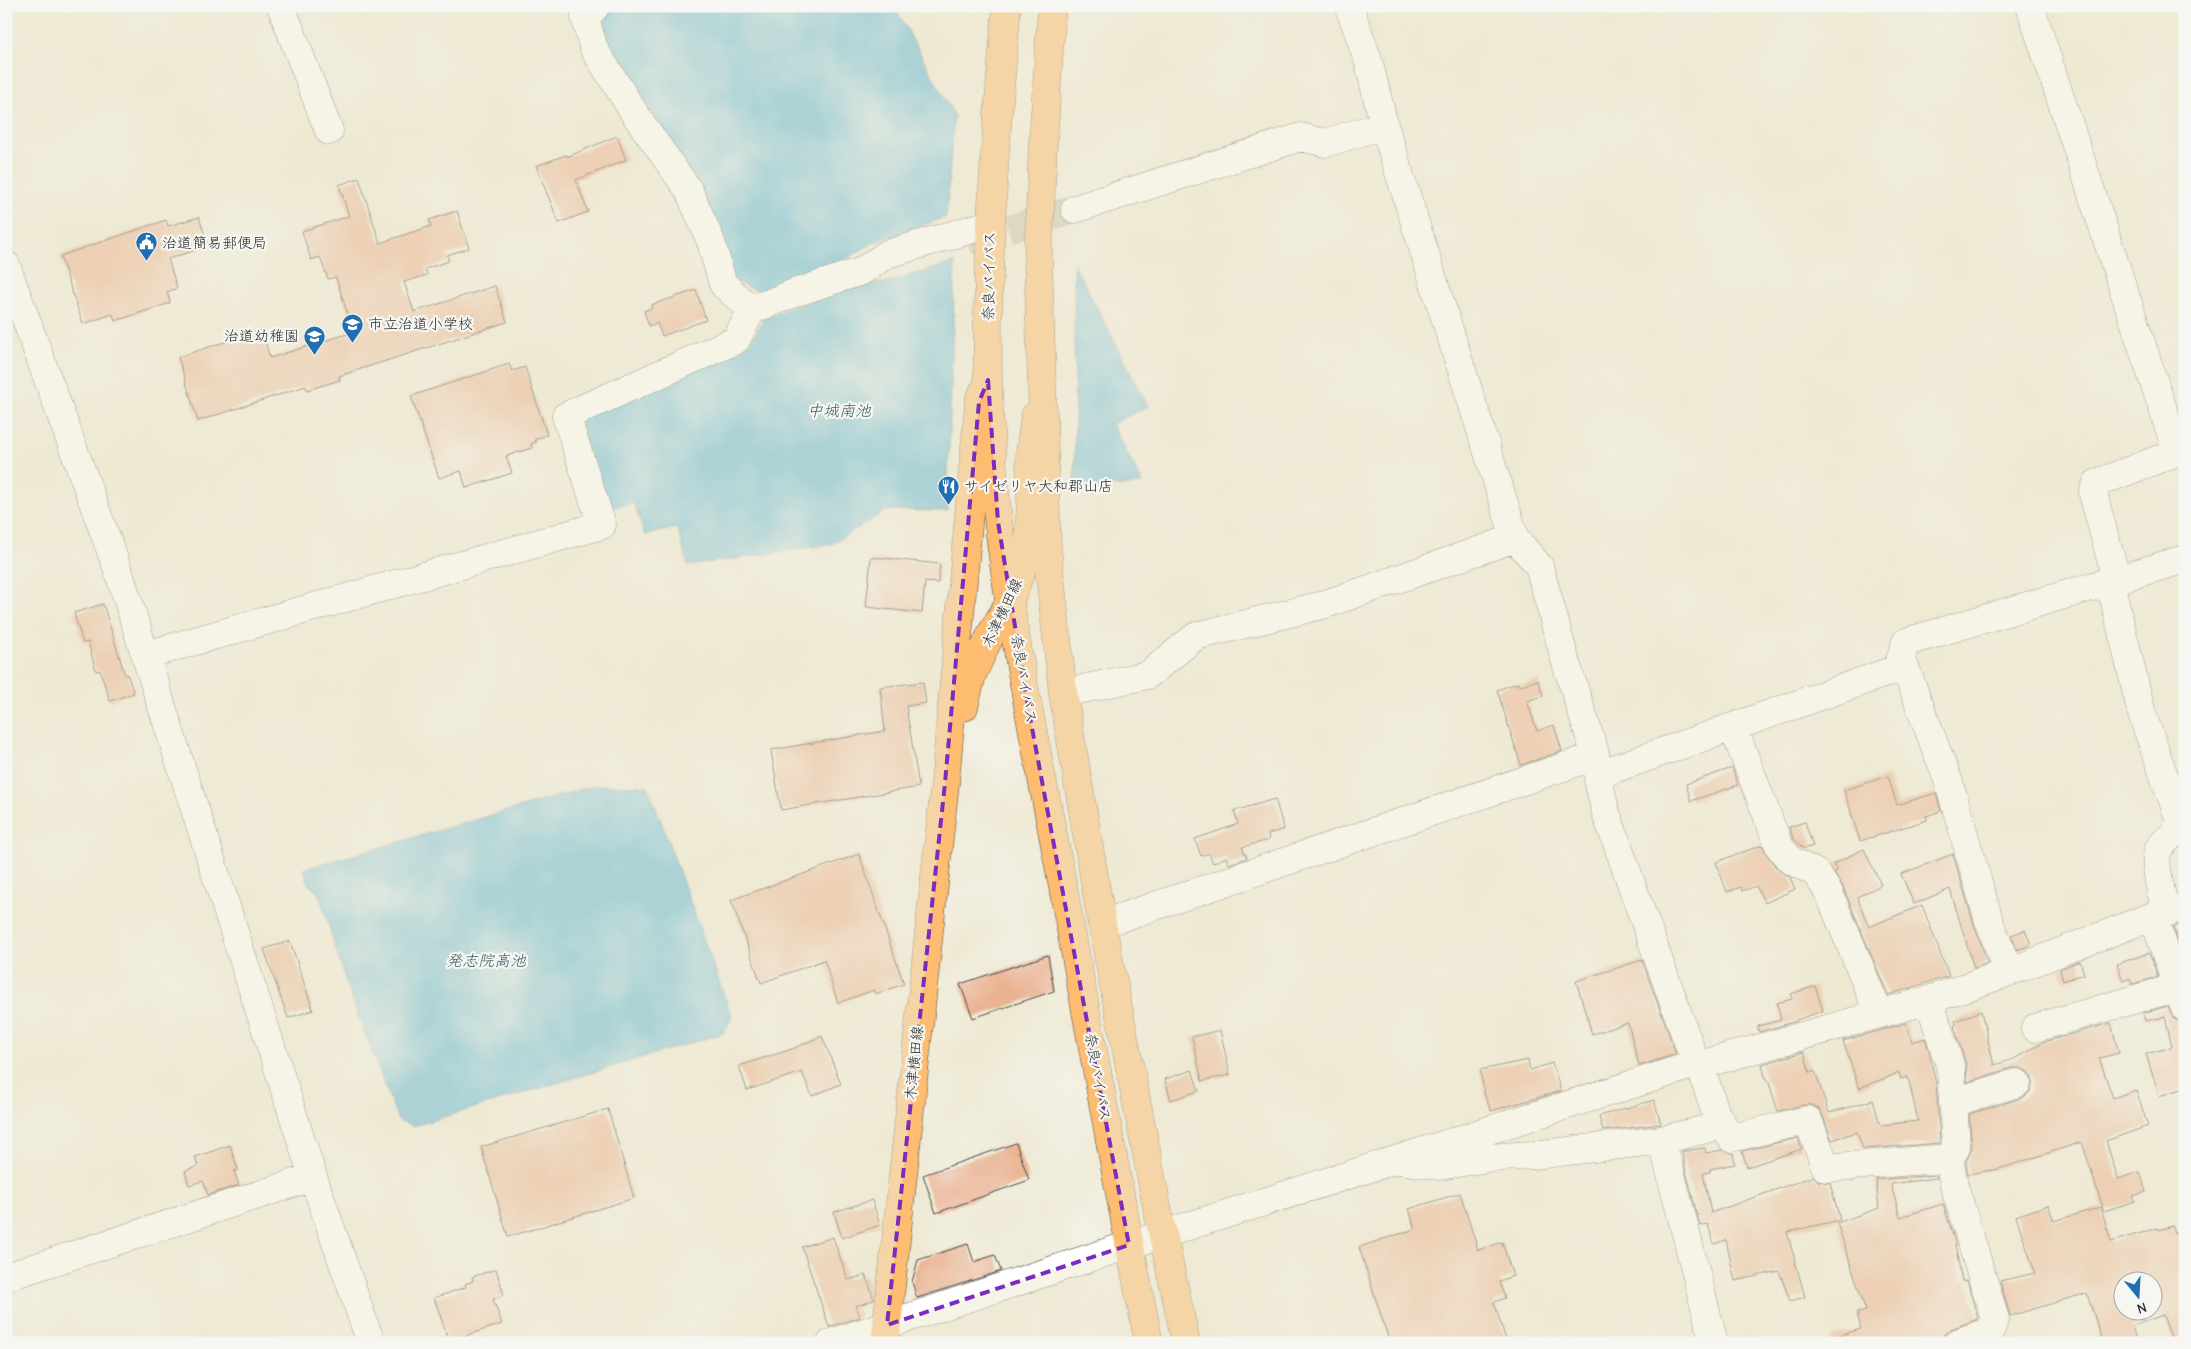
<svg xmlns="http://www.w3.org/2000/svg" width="2191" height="1349" font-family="'Comic Neue','Klee One',sans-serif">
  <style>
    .water { fill: #5cb7da; stroke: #447182 }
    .building { fill: #eab291; fill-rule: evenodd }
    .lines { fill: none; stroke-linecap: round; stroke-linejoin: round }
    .minor-tunnel { stroke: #c7c3b1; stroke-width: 28; stroke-dasharray: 28 14; stroke-linecap: butt }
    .minor-casing { stroke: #484844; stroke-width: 29 }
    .major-casing { stroke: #484844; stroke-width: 29 }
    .highway-casing { stroke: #484844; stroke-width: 29 }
    .minor { stroke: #fff; stroke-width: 28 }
    .major { stroke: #fdbc70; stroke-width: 28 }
    .highway { stroke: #fdbc70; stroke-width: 28 }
    .marked { fill: none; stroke: #7b2cbf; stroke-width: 4; stroke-dasharray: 10 6; stroke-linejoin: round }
    .labels { text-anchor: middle; stroke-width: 4.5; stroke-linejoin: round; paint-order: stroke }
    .poi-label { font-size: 15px; fill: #2b2b2b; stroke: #f6f6f2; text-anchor: start }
    .street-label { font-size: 15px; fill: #2b2b2b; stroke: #f6f6f2 }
    .water-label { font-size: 16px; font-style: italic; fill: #3c5c68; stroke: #f6f6f2 }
  </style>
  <rect width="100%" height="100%" fill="#f6f6f2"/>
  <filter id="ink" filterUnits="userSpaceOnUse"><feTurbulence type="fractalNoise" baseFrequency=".02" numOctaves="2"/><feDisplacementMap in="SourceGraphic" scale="10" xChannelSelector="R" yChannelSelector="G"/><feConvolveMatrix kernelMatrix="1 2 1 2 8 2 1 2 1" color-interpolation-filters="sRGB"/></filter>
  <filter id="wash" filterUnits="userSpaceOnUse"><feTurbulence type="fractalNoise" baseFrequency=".0096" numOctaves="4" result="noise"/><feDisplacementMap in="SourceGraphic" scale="20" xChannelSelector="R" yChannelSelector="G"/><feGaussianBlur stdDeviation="1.12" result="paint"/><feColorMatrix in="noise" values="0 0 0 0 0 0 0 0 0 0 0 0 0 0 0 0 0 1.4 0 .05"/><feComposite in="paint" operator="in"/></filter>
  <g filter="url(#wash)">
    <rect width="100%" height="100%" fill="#eee9d3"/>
    <path class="water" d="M614 6H858L897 11 954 115 946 217 871 244 848 258 759 291 735 282 692 177 643 98 615 69 594 22Z
      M955 262 947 511 887 510 832 544 688 566 677 528 645 535 633 502 604 510 579 417 748 346 765 317 863 282 886 283Z
      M1074 264 1148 406 1112 424 1143 484 1075 490Z
      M597 785 648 786 732 1017 724 1033 414 1126 398 1120 348 989 319 894 309 885 304 869Z"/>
    <g id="blocks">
      <path class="building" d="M617 136 626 160 576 180 588 212 559 223 536 166 566 155 567 157Z
        M359 178 380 243 431 226 429 220 457 211 469 248 447 255 449 261 425 269 427 275 404 282 414 312 495 286 507 322 339 376 340 380 307 390 306 386 198 421 178 357 262 330 270 358 353 332 336 277 328 279 320 257 311 260 302 231 349 216 339 185Z
        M199 217 208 246 168 259 177 288 167 292 170 303 115 321 113 314 83 324 60 256 166 220 168 226Z
        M696 290 706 320 662 336 657 323 649 326 644 311 652 308 651 305Z
        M509 364 512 371 525 367 547 435 535 439 536 442 531 444 532 448 506 456 512 473 466 488 461 471 439 478 411 396Z
        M871 557 940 564 938 583 925 582 922 613 866 607Z
        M103 604 125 675 127 674 134 693 110 701 100 670 96 671 88 642 83 643 74 613Z
        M1538 680 1543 696 1527 701 1537 731 1554 725 1562 751 1521 765 1497 690 1518 683 1519 686Z
        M923 682 926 703 906 706 919 787 781 810 771 750 885 731 880 687Z
        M1732 768 1738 785 1691 801 1686 784Z
        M1888 776 1897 805 1936 793 1941 811 1926 816 1927 820 1860 841 1844 790Z
        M1275 799 1284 829 1268 834 1269 840 1242 847 1247 858 1229 864 1226 857 1213 863 1209 853 1201 856 1195 839 1238 824 1234 811Z
        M1805 822 1813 846 1804 849 1793 838 1789 827Z
        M1762 845 1767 855 1778 870 1790 877 1795 889 1765 903 1756 886 1742 891 1741 887 1727 892 1716 862Z
        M1864 849 1881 885 1857 897 1869 927 1922 905 1949 976 1888 995 1843 887 1834 873 1837 871 1833 864Z
        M859 854 904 984 875 994 874 990 838 1003 824 960 761 983 731 900Z
        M1953 854 1975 928 1988 963 1974 968 1950 889 1914 904 1901 874Z
        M2185 923V960L2173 927Z
        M2025 930 2031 945 2017 950 2011 935Z
        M290 941 313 1010 288 1018 264 949Z
        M2149 953 2158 977 2132 984 2130 978 2123 981 2117 964Z
        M1048 955 1054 991 973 1018 960 984Z
        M1642 960 1676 1054 1639 1066 1628 1023 1592 1034 1576 981Z
        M2080 961 2084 974 2063 981 2060 969Z
        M1815 986 1823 1011 1796 1020 1797 1021 1759 1032 1758 1026 1781 1020 1777 1003 1792 999 1791 994Z
        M2168 1006 2174 1019 2185 1023V1088L2159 1096 2146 1054 2172 1047 2165 1017 2145 1021 2143 1013Z
        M1981 1011 1994 1065 2014 1059 2043 1042 2111 1023 2119 1053 2099 1058 2113 1098 2136 1090 2148 1126 2106 1141 2118 1179 2140 1172 2146 1192 2133 1196 2135 1201 2104 1211 2082 1142 1999 1169 1968 1174 1966 1162 1972 1147 1969 1114 2022 1098 2029 1093 2032 1086V1078L2028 1072 2020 1068H2012L1967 1082 1966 1064 1954 1026 1956 1025 1955 1021Z
        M1906 1023 1912 1042 1925 1038 1928 1048 1936 1083 1940 1143 1863 1149 1857 1132 1832 1140 1822 1114 1818 1108 1812 1105H1804L1778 1111 1768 1080 1766 1081 1762 1064 1804 1052 1810 1073 1815 1071 1829 1113 1873 1100 1880 1125 1918 1121 1908 1077 1901 1079 1899 1073 1859 1088 1843 1041Z
        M1220 1030 1230 1075 1202 1081 1192 1037Z
        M822 1036 841 1084 812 1096 802 1072 747 1090 739 1066 792 1049Z
        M1528 1060 1530 1070 1552 1063 1561 1091 1491 1111 1485 1096 1480 1070Z
        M1192 1070 1199 1091 1171 1100 1165 1079Z
        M1654 1100 1661 1124 1603 1131 1599 1116Z
        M608 1109 634 1198 508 1237 481 1147Z
        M1798 1138 1802 1149 1747 1167 1742 1151Z
        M1016 1143 1029 1180 936 1213 923 1175Z
        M230 1145 238 1170 234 1171 239 1185 208 1195 203 1181 189 1185 185 1171 198 1166 195 1157Z
        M1705 1148 1706 1153 1722 1150 1733 1153 1735 1164 1710 1169V1172L1703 1173 1711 1213 1814 1176 1818 1181 1830 1183 1840 1220 1787 1232 1805 1297 1790 1301 1779 1271 1735 1281 1726 1240 1714 1244 1708 1224 1700 1226 1685 1167 1682 1151Z
        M1936 1175 1937 1178 1891 1184 1900 1217 1943 1204 1954 1239 1962 1281 1967 1280 1978 1319 1951 1329 1945 1333 1942 1340 1933 1343H1829V1338L1861 1329 1857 1313 1866 1311 1837 1223 1879 1208 1876 1180Z
        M1460 1193 1478 1250 1502 1242 1513 1276 1499 1281 1505 1298 1494 1302 1507 1343H1390L1359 1247 1415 1229 1409 1209Z
        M872 1200 880 1225 842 1238 834 1212Z
        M2048 1205 2054 1221 2101 1207 2111 1242 2158 1228 2159 1230 2173 1226 2175 1233 2182 1231 2185 1240V1343H2173L2163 1315 2132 1326 2137 1343H2103L2087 1293 2010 1316 2000 1281 2035 1273 2016 1216ZM2124 1282H2154V1312H2124Z
        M833 1237 848 1280 866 1275 874 1300 856 1306 860 1317 829 1327 802 1247Z
        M968 1244 974 1262 995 1255 1001 1271 917 1298 912 1282 918 1260Z
        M496 1269 504 1295 493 1299 502 1324 449 1341 434 1298 466 1287 465 1284 473 1281 472 1277Z"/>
    </g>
  </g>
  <g filter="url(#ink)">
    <use href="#blocks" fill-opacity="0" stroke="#484844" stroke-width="1"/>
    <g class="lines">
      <path class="minor-tunnel" d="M968 241 1075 209"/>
      <defs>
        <path id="minor" d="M281 6 329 131
          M596 6 585 18 594 49 635 114 689 191 711 242 723 284 752 310
          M1349 6 1369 63 1384 125 1515 538 1539 566 1566 663 1595 753 1593 762
          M2030 6 2177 452 2097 483 2093 494 2117 581
          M1075 209 1301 137 1325 143 1384 125
          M6 265 119 573 313 1177 371 1343
          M2110 582 2142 714 2179 818C2176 838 2171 833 2160 847 2151 859 2163 898 2166 913
          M146 655 602 525 566 416 736 340 752 310 794 293 862 271 887 254 990 224
          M1901 657 1949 783 1990 924 2009 972
          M1063 693 1148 675 1196 636 1323 605 1515 538
          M1733 727 1779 846 1790 860 1816 873 1829 893 1879 1014
          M1605 772 1598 780 1606 813 1696 1064
          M2153 916 2185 1008
          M1102 924 1581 761 1593 762 1605 772 1897 669 1906 642 2185 559
          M1929 1000 1951 1069 1956 1148 1949 1158 1954 1185 1995 1319 1990 1331 1957 1343
          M2035 1028 2178 987
          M1700 1065 1716 1114 1731 1138 1808 1120 1826 1168 1949 1158
          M1954 1102 2017 1083
          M1662 1140 1714 1343
          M1405 1161 1439 1166 1488 1158 1534 1155 1662 1140 1723 1125
          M6 1277 313 1177
          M831 1343 1129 1245 1696 1064 1700 1065 1929 1000 2009 972 2153 916 2185 907"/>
        <path id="major" d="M964 707 972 675 991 634 1010 601 1027 555 1031 504 1030 453 1035 416
          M885 1343 945 783 979 402 983 392"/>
        <path id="highway" d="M1007 6C996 130 986 255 988 379 991 540 1027 699 1057 856 1088 1018 1116 1181 1149 1343
          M1052 6 1043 144 1038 258 1047 549 1063 693 1102 924 1157 1207 1186 1343"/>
      </defs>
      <use href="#minor" class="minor-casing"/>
      <use href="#major" class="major-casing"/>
      <use href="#highway" class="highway-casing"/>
      <use href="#minor" class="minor"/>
      <use href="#major" class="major"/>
      <use href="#highway" class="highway"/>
    </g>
  </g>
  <path d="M0 0H2191V1349H0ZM988 380 998 522 1029 712 1129 1245 887 1325 945 783 979 402Z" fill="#eee9d3" fill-opacity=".55" fill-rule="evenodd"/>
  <path class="marked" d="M988 380 998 522 1029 712 1129 1245 887 1325 945 783 979 402Z"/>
  <defs>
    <symbol id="civic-pin" viewBox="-11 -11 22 30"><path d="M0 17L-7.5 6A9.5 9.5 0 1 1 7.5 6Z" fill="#1f6fb2" stroke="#f6f6f2"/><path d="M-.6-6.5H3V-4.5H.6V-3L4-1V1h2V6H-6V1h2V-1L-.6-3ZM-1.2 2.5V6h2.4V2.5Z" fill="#fff"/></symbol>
    <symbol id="school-pin" viewBox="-11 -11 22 30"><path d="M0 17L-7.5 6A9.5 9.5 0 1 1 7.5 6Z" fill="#1f6fb2" stroke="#f6f6f2"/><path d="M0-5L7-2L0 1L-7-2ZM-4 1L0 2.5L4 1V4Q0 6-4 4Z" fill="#fff"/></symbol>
    <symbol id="restaurant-pin" viewBox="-11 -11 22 30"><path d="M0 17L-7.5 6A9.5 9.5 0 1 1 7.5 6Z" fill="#1f6fb2" stroke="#f6f6f2"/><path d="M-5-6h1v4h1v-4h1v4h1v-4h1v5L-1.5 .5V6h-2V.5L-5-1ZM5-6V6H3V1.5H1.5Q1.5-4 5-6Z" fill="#fff"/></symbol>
  </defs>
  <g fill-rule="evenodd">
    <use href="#civic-pin" x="134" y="230" width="25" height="34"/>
    <use href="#school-pin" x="340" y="312" width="25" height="34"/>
    <use href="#school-pin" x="302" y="324" width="25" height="34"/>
    <use href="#restaurant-pin" x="936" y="474" width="25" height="34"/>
  </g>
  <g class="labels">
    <g class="poi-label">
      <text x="162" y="248">治道簡易郵便局</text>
      <text x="368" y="329">市立治道小学校</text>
      <text x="299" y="341" text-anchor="end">治道幼稚園</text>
      <text x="964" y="491">サイゼリヤ大和郡山店</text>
    </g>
    <g class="street-label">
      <text transform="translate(989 276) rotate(-89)" y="5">奈良バイパス</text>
      <text transform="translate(1002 613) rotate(-65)" y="5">木津横田線</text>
      <text transform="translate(1024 679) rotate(80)" y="5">奈良バイパス</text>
      <text transform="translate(914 1063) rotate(-84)" y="5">木津横田線</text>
      <text transform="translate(1098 1077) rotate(80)" y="5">奈良バイパス</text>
    </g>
    <g class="water-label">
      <text x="839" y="416">中城南池</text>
      <text x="486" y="966">発志院高池</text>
    </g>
  </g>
  <rect width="2191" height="1349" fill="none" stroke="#f6f6f2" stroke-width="25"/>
  <g transform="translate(2138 1296) rotate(162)"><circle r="24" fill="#f6f6f2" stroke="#a5a5a2"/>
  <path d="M0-4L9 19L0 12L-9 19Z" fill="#1f6fb2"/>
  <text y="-8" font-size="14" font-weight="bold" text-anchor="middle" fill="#2b2b2b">N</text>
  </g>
</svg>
